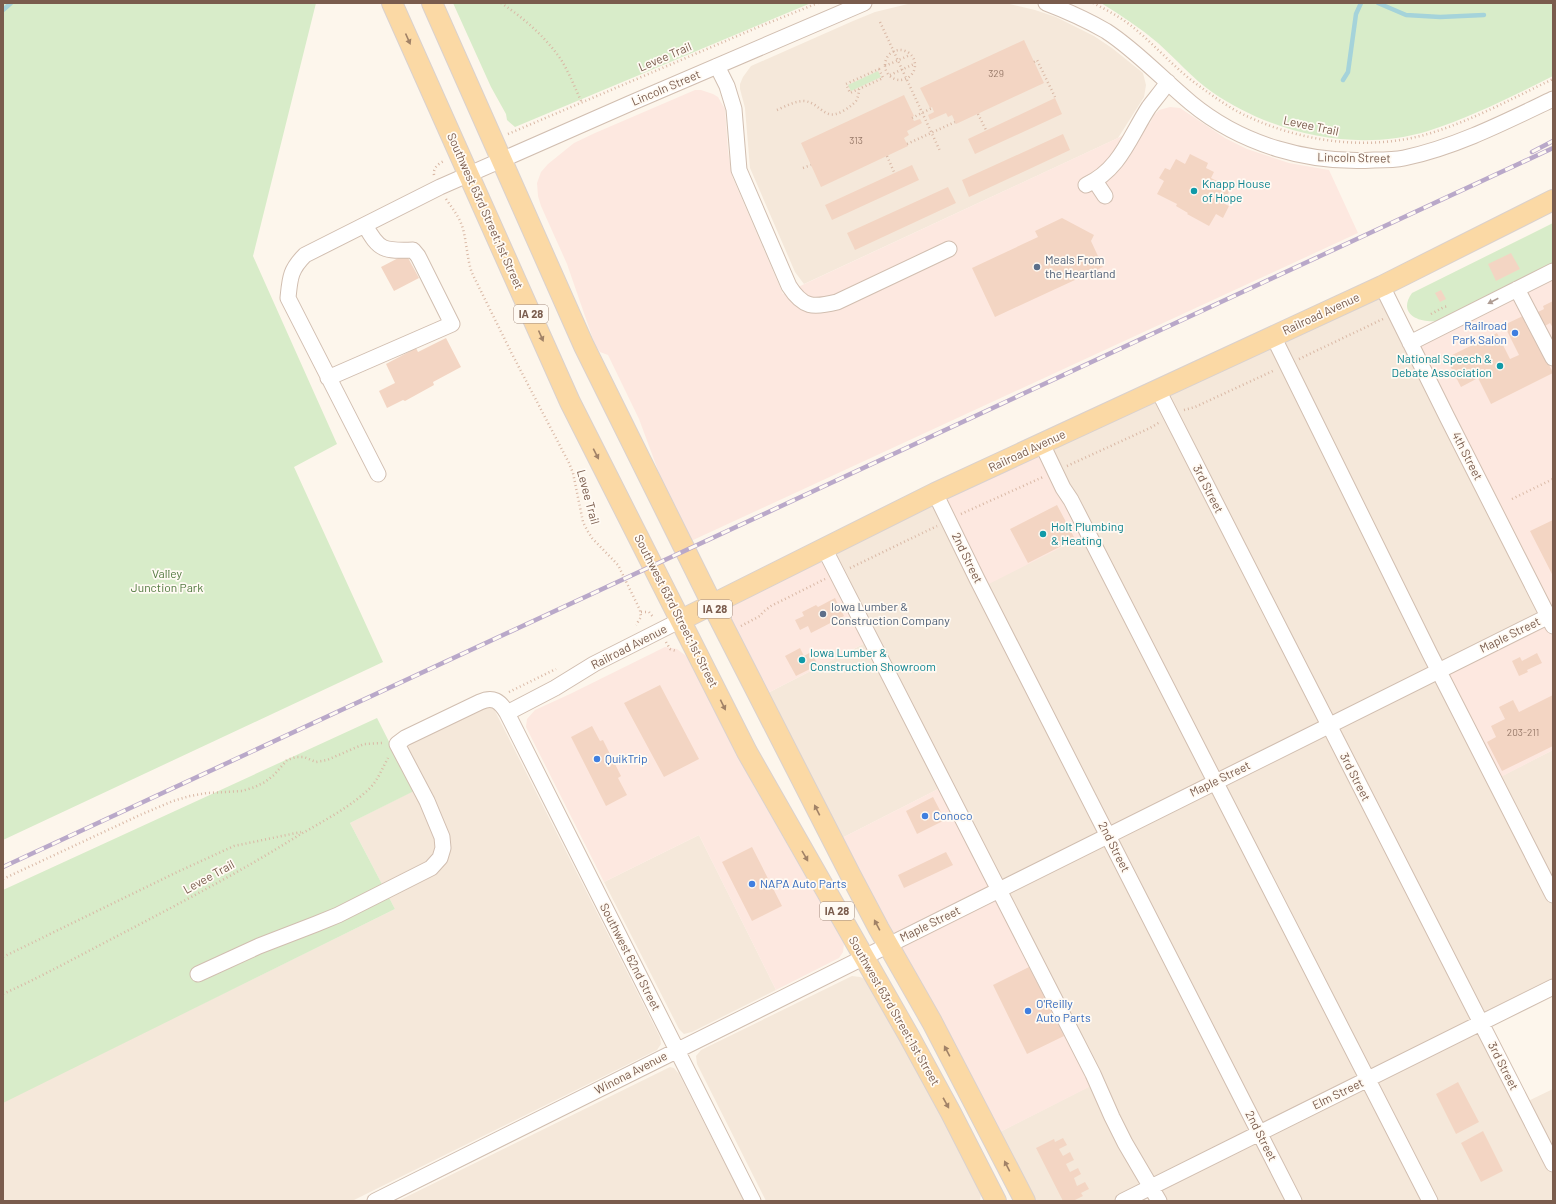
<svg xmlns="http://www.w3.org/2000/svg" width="1556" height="1204" font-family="Barlow,sans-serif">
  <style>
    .residential { fill: #f5e8da }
    .commercial { fill: #fde8e0 }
    .green { fill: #d8ecc9 }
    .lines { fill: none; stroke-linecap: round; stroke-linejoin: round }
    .stream { stroke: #a5d3da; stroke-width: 4.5 }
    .building { fill: #f3d5c3 }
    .minor-casing { stroke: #d1beb0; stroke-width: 17 }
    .major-casing { stroke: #dad1cd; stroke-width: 22 }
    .path { stroke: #d9b8a5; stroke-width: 2.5; stroke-dasharray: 1 3; stroke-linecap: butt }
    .minor { stroke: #fff; stroke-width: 15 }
    .major { stroke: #fbd9a5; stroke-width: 20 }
    .rail-casing { stroke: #b9a8c9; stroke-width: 4.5 }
    .rail { stroke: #fffaf3; stroke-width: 3; stroke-dasharray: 9; stroke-linecap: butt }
    .oneway { fill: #a18267 }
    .oneway2 { fill: #af9d94 }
    .culture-dot { fill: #0f9aa8; stroke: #fffaf3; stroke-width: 1.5 }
    .service-dot { fill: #5c6f8a; stroke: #fffaf3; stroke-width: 1.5 }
    .shop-dot { fill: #3f7fe0; stroke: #fffaf3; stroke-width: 1.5 }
    .labels { text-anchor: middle; stroke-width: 3.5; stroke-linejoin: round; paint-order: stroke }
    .number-label { font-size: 10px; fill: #987a6a }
    .shield { fill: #fffaf3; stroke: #a28b7f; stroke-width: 1 }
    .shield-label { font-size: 11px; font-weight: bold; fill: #7a5c4d }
    .street-label { font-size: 12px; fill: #7a5c4d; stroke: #fffaf3 }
    .culture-label { font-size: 12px; fill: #0d838f; stroke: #fffaf3; text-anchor: start }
    .service-label { font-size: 12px; fill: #4e5e75; stroke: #fffaf3; text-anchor: start }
    .shop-label { font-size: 12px; fill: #366cbe; stroke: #fffaf3; text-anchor: start }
    .park-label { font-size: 12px; fill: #537a41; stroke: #fffaf3 }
  </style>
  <rect width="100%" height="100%" fill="#fdf6ec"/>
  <path class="residential" d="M912 3H1005L1035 10 1056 17 1094 36 1112 48 1143 73 1146 85 1144 97 1118 138 804 284 795 272 750 168 745 108 740 89V84L743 77 751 66 853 21 875 12Z
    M1382 286 1548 616 1494 780 1553 750V987L1481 1024 1522 1104 1553 1089V1201H1159L1152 1187 1123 1201H1025L992 1136 1096 1083 946 785 834 842 760 697 871 640 824 548 1042 444Z
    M487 706 494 709 660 1037 661 1044 657 1050 352 1201H3V1102L395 909 350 823 413 791 398 749Z
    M699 835 776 990 692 1032 684 1034 679 1029 604 882Z
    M852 976 860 977 865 979 869 984 943 1117 981 1193 980 1201H766L697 1064 696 1056 701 1050Z
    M670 1067 674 1068 679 1074 744 1201H398Z"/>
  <path class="commercial" d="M695 90H701L713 94 718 97 725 109 728 151 732 176 783 294 1150 123 1154 115 1159 110 1170 107 1180 108 1225 138 1247 149 1289 163 1329 170 1358 233 691 541 666 492 639 419 608 355 600 352 595 345 567 264 541 206 538 196 537 183 541 172 548 164 574 143 595 133Z
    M1553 271V750L1495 780 1439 670 1548 616 1410 343Z
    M1042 444 1088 534 981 588 935 493Z
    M824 548 871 640 760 697 712 604Z
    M665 647 677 649 685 655 688 659 755 788 844 944 843 952 839 958 776 990 699 835 604 882 526 727 527 719 535 710 570 694Z
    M946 785 1097 1083 992 1136 834 842Z"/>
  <path class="green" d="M3 3H316L253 256 337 444 294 467 383 662 3 840Z
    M453 3H811L515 127 507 120 506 114 491 87Z
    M1101 3H1553V76C1513 96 1471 117 1428 131 1356 153 1273 134 1212 92 1192 78 1176 59 1158 43 1140 28 1121 15 1101 3Z
    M878 71 881 77 851 91 848 85Z
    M1553 223V265L1437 321C1419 323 1397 314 1412 293Z
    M377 718 414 791 350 823 395 909 3 1103V890Z"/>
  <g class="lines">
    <path class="stream" d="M1378 3 1406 15 1440 17 1484 15
      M3 10 11 3
      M1343 80 1348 72 1356 14 1361 3"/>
  </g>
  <path class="building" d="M1024 40 1044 83 956 124 952 115 948 117 946 113 930 120 928 115 934 112 932 107 930 108 920 88Z
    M904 95 914 116 912 117 914 121 920 119 922 123 907 131 909 135 904 138 908 146 821 187 801 143Z
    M1055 98 1062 114 975 154 968 139Z
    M1063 134 1070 150 969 197 962 180Z
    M1190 154 1208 163 1206 168 1214 172 1211 178 1231 188 1223 203 1229 206 1223 218 1216 214 1209 226 1187 214 1188 213 1176 206 1177 204 1157 194 1164 181 1159 178 1165 168 1170 170 1176 159 1185 164Z
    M912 165 919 180 832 220 825 205Z
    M948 187 956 203 855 250 847 233Z
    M1062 218 1094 235 1091 241 1103 267 995 317 972 268 1038 237 1035 231Z
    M1511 253 1520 269 1496 281 1488 264Z
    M406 254 419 278 394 291 381 267Z
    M1441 290 1446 299 1440 302 1435 293Z
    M1553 301V328L1550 323 1545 326 1538 312 1544 309 1543 306Z
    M1525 315 1553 373 1491 404 1478 378 1461 387 1446 358 1497 333 1510 359 1519 355 1504 325Z
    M446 338 461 367 433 382 434 385 405 401 403 400 387 408 379 391 395 383 386 364 416 348 418 352Z
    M1057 505 1075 539 1028 563 1010 529Z
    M1553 520V576L1530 531Z
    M835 598 844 616 811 633 808 626 800 630 795 620 804 616 802 612 816 605 818 607Z
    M800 648 804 656 811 652 818 665 796 676 785 656Z
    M1537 653 1542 663 1527 670 1528 672 1519 676 1512 661 1520 657 1522 661Z
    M660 685 699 759 664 777 624 703Z
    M1553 695V746L1502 771 1487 742 1496 737 1491 726 1505 719 1499 707 1513 700 1519 712Z
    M592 726 600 741 603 740 621 776 618 778 627 795 606 806 571 737Z
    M933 797 945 820 917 834 906 811Z
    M752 847 782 906 752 921 722 862Z
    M946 852 953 865 904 888 898 875Z
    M1029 967 1064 1036 1027 1054 993 985Z
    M1458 1082 1479 1122 1456 1134 1436 1094Z
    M1483 1131 1503 1171 1481 1182 1461 1143Z
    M1063 1138 1067 1145 1059 1149 1063 1156 1070 1152 1074 1160 1066 1164 1070 1172 1078 1168 1081 1174 1074 1178 1077 1186 1085 1182 1089 1189 1081 1193 1083 1196 1073 1201H1063L1036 1148 1054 1139 1055 1142Z"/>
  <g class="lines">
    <defs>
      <path id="minor" d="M1046 3C1067 11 1087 20 1106 31 1137 51 1163 80 1191 103 1242 145 1309 164 1374 160 1384 160 1395 160 1404 158 1456 147 1505 122 1553 99
        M717 66 727 86 734 109 739 170 789 286C803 308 813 308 837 302L949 249
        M1095 181 1105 196
        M1086 185C1120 170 1130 136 1149 107 1155 99 1162 91 1168 82
        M1382 286 1447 417 1553 626
        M1517 289 1553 358
        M1273 336 1430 654 1553 895
        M1410 343 1553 271
        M328 378 452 324 418 256 413 250C384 251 379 251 365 225
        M1158 390 1553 1164
        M1042 444 1063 488 1071 500 1430 1201
        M378 474 288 298C290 278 290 270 305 255L440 187 631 103 864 3
        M935 493 977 579 1294 1201
        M824 548 1093 1074 1112 1117 1125 1143 1159 1201
        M507 713 555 688 594 664 681 620
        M198 974 259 946 316 924 338 915 431 868 440 858 443 848 442 837 427 801 397 744 405 738 480 702C493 696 500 701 507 713L753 1201
        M375 1201 1553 614
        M1123 1201 1553 987"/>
      <path id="major" d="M392 3 570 402 620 501 747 752 909 1036 951 1113 996 1201
        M432 3 584 346 712 604 851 876 879 929 932 1022 1025 1201
        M681 620 935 493 1382 286 1553 200"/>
    </defs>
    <use href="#minor" class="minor-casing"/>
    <use href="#major" class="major-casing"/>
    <path class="path" d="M501 3C524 18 544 36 560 58 569 72 575 88 582 103
      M1093 3C1107 10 1122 18 1134 28 1157 47 1177 71 1202 88 1217 99 1234 111 1251 118 1306 143 1373 151 1431 133 1473 120 1513 98 1553 79
      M880 22 940 151
      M885 65a15 15 0 1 1 30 0a15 15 0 1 1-30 0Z
      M1034 62 1037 60 1055 97
      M885 66 910 55
      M879 69 883 78 850 93 846 84Z
      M890 75 914 64
      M777 110C786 106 795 101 804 101 815 102 820 111 829 114 836 117 851 107 856 101 858 97 859 93 859 89
      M978 114 986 130
      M912 118 932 108
      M508 134 756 28 818 3
      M907 144 955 122
      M887 156 894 172
      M803 168 811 165
      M434 175C433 168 438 164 444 161
      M446 199C453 209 460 218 463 229 467 244 467 259 472 273L512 354 569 463 573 473 583 522 587 530 592 538 618 565 640 610 641 617 636 625
      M1431 314 1444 307 1449 306
      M1299 359 1383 319
      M1184 410 1195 407 1275 370
      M1067 466 1150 428 1160 422
      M1512 499 1553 479
      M961 514 1043 477
      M850 568 937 526
      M641 612H649L654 618
      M741 626 760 616 763 612 771 606 825 579
      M666 642 670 649 676 651
      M509 692 556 669
      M3 879 140 815 173 801 190 796 207 793 242 791 255 787 265 782 274 775 287 760 296 757H304L316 762 327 760 364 744 383 743
      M3 957 173 874 234 846 301 832
      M3 994C45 975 86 952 127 931 182 902 238 873 291 840 317 824 347 810 369 789 378 780 382 769 388 758"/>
    <use href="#minor" class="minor"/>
    <use href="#major" class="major"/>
    <defs>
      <path id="rail" d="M1532 152 1553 141
        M3 867 1553 148"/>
    </defs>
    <use href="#rail" class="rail-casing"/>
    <use href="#rail" class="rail"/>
  </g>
  <defs><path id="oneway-solid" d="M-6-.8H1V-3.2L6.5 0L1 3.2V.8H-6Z"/></defs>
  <g class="oneway">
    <use href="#oneway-solid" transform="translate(408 39) rotate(66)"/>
    <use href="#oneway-solid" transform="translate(541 336) rotate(66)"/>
    <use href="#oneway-solid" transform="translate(596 454) rotate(63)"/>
    <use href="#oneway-solid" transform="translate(723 705) rotate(64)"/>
    <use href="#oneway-solid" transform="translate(817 810) rotate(-117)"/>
    <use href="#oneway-solid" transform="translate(805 856) rotate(60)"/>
    <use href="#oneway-solid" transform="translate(877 925) rotate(-118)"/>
    <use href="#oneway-solid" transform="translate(947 1051) rotate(-118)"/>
    <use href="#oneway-solid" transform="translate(946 1103) rotate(61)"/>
    <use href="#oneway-solid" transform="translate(1007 1166) rotate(-117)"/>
  </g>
  <use class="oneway2" href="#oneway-solid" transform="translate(1493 301) rotate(153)"/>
  <g class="culture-dot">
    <circle cx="1194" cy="191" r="4"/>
    <circle cx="1500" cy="366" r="4"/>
    <circle cx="1043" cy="534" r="4"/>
    <circle cx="802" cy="660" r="4"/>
  </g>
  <g class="service-dot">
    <circle cx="1037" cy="267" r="4"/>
    <circle cx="823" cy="614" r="4"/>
  </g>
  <g class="shop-dot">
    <circle cx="1515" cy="333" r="4"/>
    <circle cx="597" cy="759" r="4"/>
    <circle cx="925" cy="816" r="4"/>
    <circle cx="752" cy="884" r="4"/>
    <circle cx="1028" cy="1011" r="4"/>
  </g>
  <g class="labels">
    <g class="number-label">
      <text x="996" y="77">329</text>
      <text x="856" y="144">313</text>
      <text x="1523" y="736">203-211</text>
    </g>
    <g class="shield">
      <rect x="514" y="305" width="34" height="18" rx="3"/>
      <rect x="698" y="600" width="34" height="18" rx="3"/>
      <rect x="820" y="902" width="34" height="18" rx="3"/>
    </g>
    <g class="shield-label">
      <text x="531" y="318">IA 28</text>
      <text x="715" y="613">IA 28</text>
      <text x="837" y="915">IA 28</text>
    </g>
    <g class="street-label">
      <text transform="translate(665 57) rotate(-23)" y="4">Levee Trail</text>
      <text transform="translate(666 88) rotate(-23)" y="4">Lincoln Street</text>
      <text transform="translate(1311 126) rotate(12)" y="4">Levee Trail</text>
      <text transform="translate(1354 158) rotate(1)" y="4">Lincoln Street</text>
      <text transform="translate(485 211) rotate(66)" y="4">Southwest 63rd Street;1st Street</text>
      <text transform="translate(1321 314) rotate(-25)" y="4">Railroad Avenue</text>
      <text transform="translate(1027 451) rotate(-25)" y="4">Railroad Avenue</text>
      <text transform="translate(1467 456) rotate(63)" y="4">4th Street</text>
      <text transform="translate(1208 489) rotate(63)" y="4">3rd Street</text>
      <text transform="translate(588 497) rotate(75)" y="4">Levee Trail</text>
      <text transform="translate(967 558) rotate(64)" y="4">2nd Street</text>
      <text transform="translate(676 611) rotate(63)" y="4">Southwest 63rd Street;1st Street</text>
      <text transform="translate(1510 635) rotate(-26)" y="4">Maple Street</text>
      <text transform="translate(629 647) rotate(-27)" y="4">Railroad Avenue</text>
      <text transform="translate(1355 777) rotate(63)" y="4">3rd Street</text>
      <text transform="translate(1220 779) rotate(-26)" y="4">Maple Street</text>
      <text transform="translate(1114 847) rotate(63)" y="4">2nd Street</text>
      <text transform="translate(209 877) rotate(-29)" y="4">Levee Trail</text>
      <text transform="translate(930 924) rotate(-26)" y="4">Maple Street</text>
      <text transform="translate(630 957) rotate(63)" y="4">Southwest 62nd Street</text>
      <text transform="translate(894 1011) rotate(60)" y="4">Southwest 63rd Street;1st Street</text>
      <text transform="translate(1503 1066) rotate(63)" y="4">3rd Street</text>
      <text transform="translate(631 1073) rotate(-27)" y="4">Winona Avenue</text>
      <text transform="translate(1338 1094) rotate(-26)" y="4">Elm Street</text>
      <text transform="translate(1261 1136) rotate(63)" y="4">2nd Street</text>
    </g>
    <g class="culture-label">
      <text x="1202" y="188">Knapp House<tspan x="1202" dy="14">of Hope</tspan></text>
      <text x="1492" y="363" text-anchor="end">National Speech &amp;<tspan x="1492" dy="14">Debate Association</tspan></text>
      <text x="1051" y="531">Holt Plumbing<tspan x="1051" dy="14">&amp; Heating</tspan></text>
      <text x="810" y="657">Iowa Lumber &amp;<tspan x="810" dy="14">Construction Showroom</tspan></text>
    </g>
    <g class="service-label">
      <text x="1045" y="264">Meals From<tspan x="1045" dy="14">the Heartland</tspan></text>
      <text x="831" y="611">Iowa Lumber &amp;<tspan x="831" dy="14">Construction Company</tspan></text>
    </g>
    <g class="shop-label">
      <text x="1507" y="330" text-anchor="end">Railroad<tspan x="1507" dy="14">Park Salon</tspan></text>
      <text x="605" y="763">QuikTrip</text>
      <text x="933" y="820">Conoco</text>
      <text x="760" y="888">NAPA Auto Parts</text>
      <text x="1036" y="1008">O'Reilly<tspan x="1036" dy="14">Auto Parts</tspan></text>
    </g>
    <g class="park-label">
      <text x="167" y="578">Valley<tspan x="167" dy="14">Junction Park</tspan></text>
    </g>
  </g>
  <rect width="1556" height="1204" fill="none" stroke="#7a5c4d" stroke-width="8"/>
</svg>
